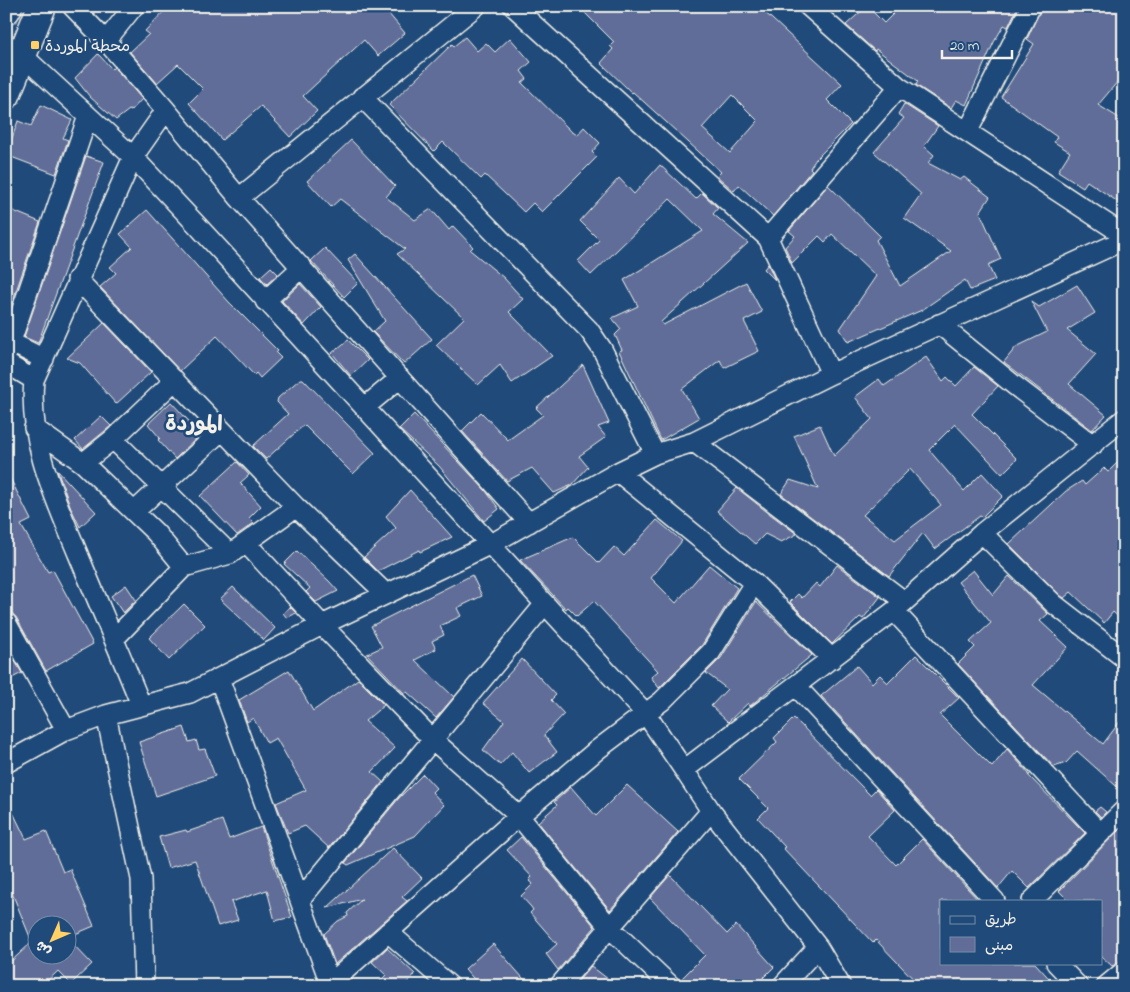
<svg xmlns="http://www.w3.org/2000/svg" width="1130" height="992" font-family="'Indie Flower','Playpen Sans Arabic',sans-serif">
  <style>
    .building { fill: #616d98; stroke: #f4f1e8; fill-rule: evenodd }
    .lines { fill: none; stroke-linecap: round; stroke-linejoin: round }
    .street-casing { stroke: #f4f1e8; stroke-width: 22 }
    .primary-casing { stroke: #f4f1e8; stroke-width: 31 }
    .street { stroke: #1f4a7a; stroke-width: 19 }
    .primary { stroke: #1f4a7a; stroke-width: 28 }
    .poi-dot { fill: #ffd166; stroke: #1f4a7a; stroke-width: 2 }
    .labels { text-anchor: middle; stroke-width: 5; stroke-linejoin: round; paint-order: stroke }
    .poi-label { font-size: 16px; fill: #f4f1e8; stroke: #1f4a7a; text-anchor: start }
    .district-label { font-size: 21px; font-weight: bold; fill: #f4f1e8; stroke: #1f4a7a }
  </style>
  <rect width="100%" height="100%" fill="#1f4a7a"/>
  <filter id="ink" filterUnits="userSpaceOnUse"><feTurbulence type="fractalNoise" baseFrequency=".02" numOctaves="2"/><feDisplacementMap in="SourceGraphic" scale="10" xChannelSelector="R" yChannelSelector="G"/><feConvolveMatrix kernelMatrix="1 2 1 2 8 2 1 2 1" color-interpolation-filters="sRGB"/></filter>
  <g filter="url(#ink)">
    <path class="building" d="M169 6H382L405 33 378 56 364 40 330 71 303 96 317 111 290 137 261 106 222 140 189 103 203 89 178 64 157 83 130 52 149 34 145 31Z
      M578 6H758L842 84 827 100 851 124 816 159 810 168 812 170 773 216 739 185 734 191 717 176 721 172 633 92 632 93 601 63 613 49 610 46 614 42ZM732 95 758 121 730 153 702 128Z
      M867 6 884 23 901 6H1018L1008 27 1004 25 994 42 966 105 956 100 951 108 916 85 918 81 876 49 875 51 846 25Z
      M1042 6H1124V74L1098 105 1124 121V206L1087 181 1083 187 1058 171 1070 152 1054 142 1057 137 1001 97 1034 44 1027 39Z
      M465 37 477 51 486 43 495 52 510 38 531 62 521 71 527 79 522 83 571 131 577 135 584 127 600 143 592 152 597 157 542 212 533 203 524 212 485 175 481 179 443 142 434 151 389 105 452 44 454 46Z
      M98 54 112 69 114 67 142 99 131 111 129 110 116 120 90 97 75 78Z
      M904 104 938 126 924 146 934 155 928 163 960 180 964 177 990 197 980 212 1001 259 988 265 995 280 970 290 965 280 922 310 848 342 840 329 876 276 832 234 825 242 819 236 792 263 785 247 795 236 789 231 828 185 880 236 876 240 900 286 951 251 904 218 921 194 874 152 904 118 898 114Z
      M41 105 72 120 63 138 68 140 56 174 6 155 18 121 31 126Z
      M351 140 395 186 386 197 415 220 431 209 449 230 453 226 473 247 470 250 504 278 523 299 509 312 552 356 512 383 500 365 478 385 436 345 464 318 397 254 405 249 340 199 331 207 307 181Z
      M86 156 104 162 38 343 24 337Z
      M660 165 696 199 702 193 718 208 713 214 748 243 661 322 663 325 746 282 762 312 744 321 759 351 724 368 720 360 682 389 699 418 661 440 619 351 622 350 615 335 621 329 612 318 638 306 624 280 703 231 670 199 591 275 578 261 599 240 580 221 619 178 634 194Z
      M6 208 40 222 6 320Z
      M147 210 229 302 278 351 276 353 281 358 260 378 256 373 254 375 217 336 180 371 100 287 116 273 110 267 132 247 120 234Z
      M325 248 358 283 344 297 311 261Z
      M355 254 432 339 404 364 373 332 385 321 348 260Z
      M768 264 775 280 764 269Z
      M271 267 278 274 267 284 260 277Z
      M300 284 321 307 304 325 282 301Z
      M1077 285 1095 313 1067 330 1096 354 1069 384 1106 415 1092 430 1004 362 1016 347 1047 332 1031 301 1039 307Z
      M104 323 151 372 116 404 80 363 67 358Z
      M348 340 368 360 351 376 332 353Z
      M926 357 943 381 947 377 956 386 974 367 998 386 972 414 1017 459 1002 474 955 424 929 450 964 491 982 473 1003 496 982 517 980 516 935 549 923 533 889 576 781 494 790 480 818 489 794 436 820 425 834 456 872 419 855 397 879 379 884 386ZM910 469 941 505 895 540 863 515Z
      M583 365 609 423 598 427 606 437 579 456 588 467 572 485 554 493 532 468 507 481 462 431 481 412 508 440 543 415 536 408Z
      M300 379H303L375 453 353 474 304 425 266 459 253 446 288 414 277 402 278 398Z
      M171 402 201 434 175 459 158 440 160 438 148 424Z
      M414 414 486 491 499 509 484 521 439 466 399 429Z
      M101 416 111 426 83 449 75 440Z
      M1124 456V622L1113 612 1104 623 1071 592 1064 598 1061 596 1009 544 1066 491 1082 481 1085 485 1104 468 1108 472Z
      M237 462 249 475 240 483 261 506 249 518 254 523 237 535 200 496Z
      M6 470 31 520 21 525 48 572 53 570 93 644 46 671 16 617 6 611Z
      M57 470 96 512 80 527 71 508Z
      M737 488 766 511 797 534 781 542 765 534 755 544 717 511Z
      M410 490 452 537 420 552 419 550 378 571 364 557 396 528 386 516Z
      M657 520 682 541 651 578 676 603 709 565 737 588 702 645 659 688 651 677 658 671 594 601 577 616 568 607 566 609 520 560 573 537 599 563 614 547 624 556Z
      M297 551 329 581 338 591 316 602 306 592 310 588 284 564Z
      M837 565 880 597 863 619 860 617 832 644 790 602 798 594 802 598 816 583 820 587Z
      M973 570 993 595 1009 576 1048 614 1040 621 1068 647 1033 685 1103 744 1124 716V793L1077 751 1066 763 1054 767 958 664 975 647 970 642 991 623 958 582Z
      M472 575 482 596 457 608 461 616 440 626 444 635 432 641 436 649 415 660 454 697 436 718 407 692 404 693 367 654 382 647 371 626Z
      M126 585 136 600 123 613 111 596Z
      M233 587 275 628 264 640 220 599Z
      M756 602 812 655 750 706 748 703 728 722 711 706 727 689 706 673 721 658Z
      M184 604 205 625 169 660 149 638Z
      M290 607 296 613 287 618 283 613Z
      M6 646 22 673 6 681Z
      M916 655 959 698 940 715 992 767 1007 749 1030 775H1028L1085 833 1029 888 1012 871 998 888 821 696 857 666 872 683 880 675 888 683Z
      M522 659 556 695 551 700 564 714 544 735 557 752 529 773 512 752 500 765 483 750 504 721 483 703Z
      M289 670 313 711 358 679 384 705 365 721 395 748 372 772 383 782 329 848 305 826 288 833 276 803 306 790 276 738 267 743 253 718 247 722 239 700Z
      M794 718 870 795 876 789 895 810 868 836 896 865 922 839 979 901H941V963H1035L1056 986H920L876 940 873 943 783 848 785 847 758 818 768 808 739 779 777 742 774 738Z
      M184 727 189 742 196 740 199 750 205 749 215 776 156 796 139 742Z
      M423 774 436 788 432 792 444 805 415 836 348 865 345 863 399 798Z
      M627 785 678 832 610 910 538 822 557 805 554 802 571 787 596 816Z
      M6 798 26 839 46 831 63 872 70 869 94 926 68 937V924H38V954H68V939L92 964 71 984 58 971 42 986H6V966L32 942 6 878Z
      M1100 807 1106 812 1101 817 1095 811Z
      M222 820 229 839 261 827 292 917 275 921 267 890 231 902 238 920 218 926 195 860 168 868 159 837 186 830 187 832Z
      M1121 828 1124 831V960L1112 966 1101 956V901H1069L1059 891Z
      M521 837 595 927 558 970 546 954 557 944 530 913 533 910 531 907 521 896 533 884 529 880 532 877 507 850Z
      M393 848 422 878 402 897 407 901 335 964 324 934 338 921 348 916 347 913 362 899 327 908Z
      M670 875 727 934 736 925 774 967 755 986H682L680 980 705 955 650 898Z
      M493 944 530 986H480L465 969Z
      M387 948 415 974 404 986H375L386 975 372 962Z
      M591 966 617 986H574Z"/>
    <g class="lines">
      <defs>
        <path id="street" d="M72 6 106 41 134 6
          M513 6 768 238 831 374
          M808 6 899 87 1124 235
          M106 41 166 110
          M6 44 21 54 133 157 196 224 646 714 684 770 894 611 982 533 1124 419
          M362 97 589 330 602 349 655 454
          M968 131 1031 6
          M239 198 476 6
          M768 238 899 87
          M77 279 296 507 386 594
          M265 301 302 267
          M939 324 1014 385 1093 445
          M10 342 44 359
          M6 356 88 116
          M6 363 34 380 133 157 166 110 239 198 529 523
          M34 380C28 442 55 498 78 554 99 605 121 655 141 705
          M365 407 400 378
          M34 428 83 463 156 533 184 567 230 554 296 507
          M113 439 230 554
          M694 442 904 601
          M83 463 113 439 175 380
          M618 472 754 583 832 659
          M134 512 222 430
          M982 533 1054 604 1124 658
          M246 543 322 625 433 740 519 816 611 929 671 986
          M894 611 1100 833
          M6 622 66 730
          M114 639 184 567
          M219 678 331 986
          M796 686 995 901
          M106 715 141 879 144 986
          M6 763 66 730 106 715 190 693 322 625 491 544 618 472 655 454 694 442 831 374 1124 240
          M711 811 818 947 841 986
          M300 900 544 605
          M1032 901 1124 810
          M388 932 450 986
          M1056 963 1078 986
          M331 983 519 816 597 750 662 701 711 652 754 583
          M559 986 711 811 684 770
          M782 986 818 947
          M1106 986 1124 971"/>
        <path id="primary" d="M6 10 8 6
          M6 95 42 6"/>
      </defs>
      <use href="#street" class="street-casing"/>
      <use href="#primary" class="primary-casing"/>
      <use href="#street" class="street"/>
      <use href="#primary" class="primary"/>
    </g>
  </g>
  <rect class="poi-dot" x="30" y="40" width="10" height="10" rx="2.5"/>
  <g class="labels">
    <g class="poi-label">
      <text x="45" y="51">محطة الموردة</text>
    </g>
    <g class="district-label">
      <text x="194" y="430">الموردة</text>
    </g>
  </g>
  <rect width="1130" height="992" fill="none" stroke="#1f4a7a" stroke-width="25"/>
  <rect x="12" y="12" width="1105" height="967" fill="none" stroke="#f4f1e8" stroke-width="2" filter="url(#ink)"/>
  <rect x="940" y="900" width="162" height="65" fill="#1f4a7a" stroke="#748da6"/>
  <rect x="950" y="916" width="25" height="8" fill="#1f4a7a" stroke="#748da6"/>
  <text x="985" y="924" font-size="15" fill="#f4f1e8">طريق</text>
  <rect x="950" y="937" width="25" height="15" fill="#616d98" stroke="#748da6"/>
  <text x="985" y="950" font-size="15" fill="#f4f1e8">مبنى</text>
  <g transform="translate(52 940) rotate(225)"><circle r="24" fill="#1f4a7a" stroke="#748da6"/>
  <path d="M0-4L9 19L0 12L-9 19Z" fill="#ffd166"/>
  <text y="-8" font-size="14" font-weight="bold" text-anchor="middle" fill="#f4f1e8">ش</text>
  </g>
  <path d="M942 50v8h70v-8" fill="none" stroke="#f4f1e8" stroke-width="2.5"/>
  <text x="950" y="50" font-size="15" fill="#f4f1e8" stroke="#1f4a7a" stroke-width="4" paint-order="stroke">20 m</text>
</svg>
